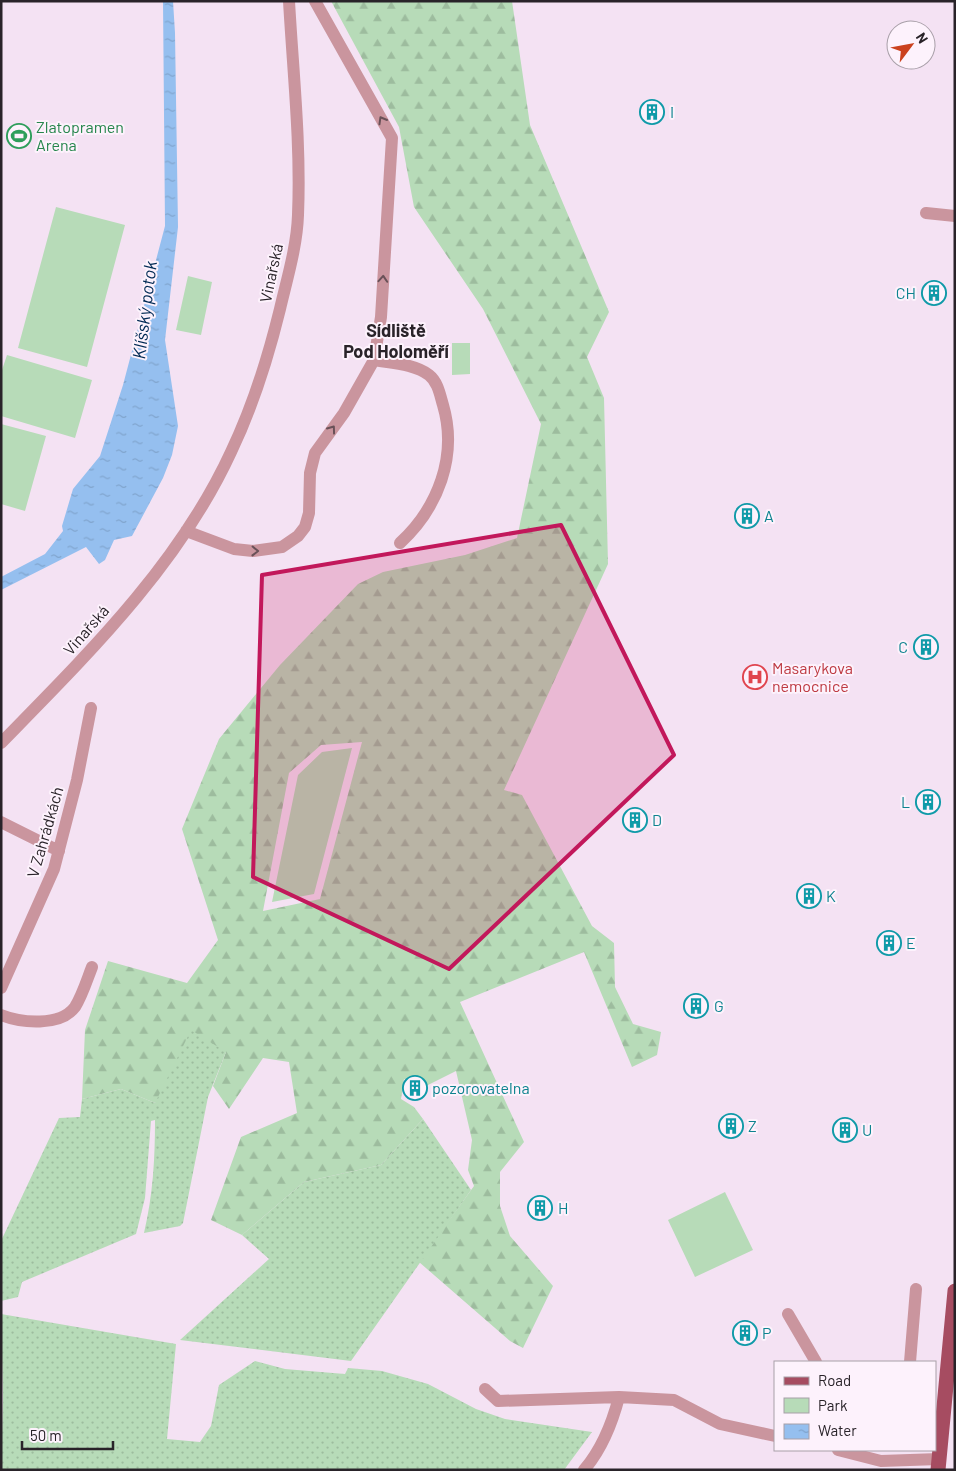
<svg xmlns="http://www.w3.org/2000/svg" width="956" height="1471" font-family="Barlow,sans-serif">
  <style>
    .green { fill: #b7dbb8 }
    .forest { fill: url(#forest-firs); fill-rule: evenodd }
    .garden { fill: url(#garden-dots) }
    .water { fill: url(#water-ripples) }
    .lines { fill: none; stroke-linecap: round; stroke-linejoin: round }
    .street { stroke: #ca959e; stroke-width: 12 }
    .primary { stroke: #a64c61; stroke-width: 15 }
    .oneway { stroke: #695158 }
    .marked { fill: #c2185b; fill-opacity: 0.2; stroke: #c2185b; stroke-width: 4; stroke-linejoin: round }
    .labels { text-anchor: middle; stroke-width: 4; stroke-linejoin: round; paint-order: stroke }
    .culture-label { font-size: 16px; fill: #0d838f; stroke: #fdf2fc; text-anchor: start }
    .leisure-label { font-size: 16px; fill: #27864d; stroke: #fdf2fc; text-anchor: start }
    .street-label { font-size: 16px; fill: #292329; stroke: #fdf2fc }
    .health-label { font-size: 16px; fill: #be3a42; stroke: #fdf2fc; text-anchor: start }
    .water-label { font-size: 18px; font-style: italic; fill: #002a54; stroke: #fdf2fc }
    .neighbourhood-label { font-size: 18px; font-weight: bold; fill: #292329; stroke: #fdf2fc }
  </style>
  <defs>
    <pattern id="forest-firs" width="22" height="20" patternUnits="userSpaceOnUse" patternTransform="scale(1.25)"><rect width="22" height="20" fill="#b7dbb8"/><path d="M5 1l3.5 6h-7zM16 11l3.5 6h-7z" fill="#9dbc9e"/></pattern>
    <pattern id="garden-dots" width="8" height="8" patternUnits="userSpaceOnUse" patternTransform="scale(1.25)"><rect width="8" height="8" fill="#b7dbb8"/><path d="M2 2h.1M6 6h.1" fill="none" stroke="#9dbc9e" stroke-width="1.8" stroke-linecap="round"/></pattern>
    <pattern id="water-ripples" width="26" height="14" patternUnits="userSpaceOnUse" patternTransform="scale(1.25)"><rect width="26" height="14" fill="#95bfef"/><path d="M2 4q2-2 4 0t4 0M15 11q2-2 4 0t4 0" fill="none" stroke="#80a4cd"/></pattern>
  </defs>
  <rect width="100%" height="100%" fill="#f4e2f3"/>
  <path class="green" d="M56 207 125 225 87 367 18 348Z
    M188 276 212 282 201 335 176 330Z
    M452 343H470V374L452 375Z
    M7 355 92 380 75 438 1 416V373Z
    M1 424 46 436 25 511 1 504Z
    M352 748 314 894 272 902 298 775 322 752Z
    M725 1192 753 1250 695 1277 668 1220Z"/>
  <path class="forest" d="M331 1H512L530 125 609 312 587 357 604 398 608 564 504 790 522 795 592 926 614 943 615 987 633 1024 661 1032 657 1055 632 1067 584 952 460 1002 524 1142 500 1172V1206L510 1236 553 1286 523 1348 510 1341 419 1262 474 1186 468 1170 472 1140 456 1071 422 1088 404 1079 401 1099 414 1107 423 1119 381 1165 304 1182 242 1235 211 1220 241 1137 297 1113 289 1062 263 1058 229 1109 213 1086 226 1052 155 1103 121 1089 82 1099 85 1030 108 961 187 983 218 940 182 829 219 739 280 665 358 584 383 572 465 555 517 538 541 424 483 309 414 207 399 127ZM362 742 320 899 263 911 289 773 321 745Z"/>
  <path class="garden" d="M191 1030 226 1052 208 1097 183 1223 180 1226 144 1233C153 1195 155 1159 155 1120L151 1121 145 1198 136 1234 22 1282 18 1297 1 1301V1241L59 1118 80 1117 82 1099 121 1089 155 1103Z
    M423 1119 471 1190 351 1361 180 1340 269 1259 242 1235 304 1182 381 1165Z
    M1 1314 176 1344 167 1439 200 1442 211 1426 219 1385 255 1361 285 1369 345 1374 348 1368 382 1371 428 1384 476 1409 505 1419 592 1432 564 1470H1L3 1398Z"/>
  <path class="water" d="M163 1H173L175 33 178 227 165 340 178 426 172 455 163 478 132 536 114 540 105 560 99 564 86 547 1 590V577L45 554 63 531 62 526 73 489 100 456 123 385 165 226Z"/>
  <g class="lines">
    <path class="street" d="M926 213 955 216
      M374 360C391 363 415 364 429 375 438 382 440 395 443 405 458 456 438 508 400 543
      M186 531 234 549 253 551 282 547 298 536 305 527 309 513 310 473 315 453 344 413 374 360 381 317 392 138 315 1
      M1 743C87 655 179 565 231 452 253 406 268 358 280 309 287 279 297 246 298 215 301 144 293 72 289 1
      M1 822 59 851
      M1 988 54 869 77 780 91 708
      M1 1015C21 1023 60 1027 75 1007 82 996 87 980 92 967
      M788 1314 816 1362
      M910 1362 916 1289
      M485 1389 498 1401 619 1397 674 1400 720 1424 775 1436
      M838 1450 881 1461 939 1459
      M584 1470C602 1449 612 1424 619 1397"/>
    <path class="primary" d="M938 1470 955 1291"/>
  </g>
  <defs><path id="oneway-chevron" d="M-2-3.5L2.5 0L-2 3.5" fill="none" stroke-width="1.6" stroke-linecap="round" stroke-linejoin="round" transform="scale(1.25)"/></defs>
  <g class="oneway">
    <use href="#oneway-chevron" transform="translate(382 120) rotate(-120)"/>
    <use href="#oneway-chevron" transform="translate(383 279) rotate(-86)"/>
    <use href="#oneway-chevron" transform="translate(332 429) rotate(-54)"/>
    <use href="#oneway-chevron" transform="translate(255 551) rotate(1)"/>
  </g>
  <path class="marked" d="M561 525 674 755 449 969 253 877 262 575Z"/>
  <defs>
    <symbol id="building-ring" viewBox="-11 -11 22 22"><circle r="9.5" fill="#fdf2fc" stroke="#0f9aa8" stroke-width="1.5"/><path d="M-4-6H4V6H1V3H-1V6H-4ZM-2.5-4.3h1.7v1.8h-1.7ZM.8-4.3h1.7v1.8H.8ZM-2.5-1h1.7V.8h-1.7ZM.8-1h1.7V.8H.8Z" fill="#0f9aa8"/></symbol>
    <symbol id="stadium-ring" viewBox="-11 -11 22 22"><circle r="9.5" fill="#fdf2fc" stroke="#2e9e5b" stroke-width="1.5"/><path d="M0-5a6.5 5 0 1 0 0 10a6.5 5 0 1 0 0-10ZM-3.5-1.8h7v3.6h-7Z" fill="#2e9e5b"/></symbol>
    <symbol id="hospital-ring" viewBox="-11 -11 22 22"><circle r="9.5" fill="#fdf2fc" stroke="#e0444e" stroke-width="1.5"/><path d="M-5-5h3v3.5h4V-5h3V5h-3V1.5h-4V5h-3Z" fill="#e0444e"/></symbol>
  </defs>
  <g fill-rule="evenodd">
    <use href="#building-ring" x="638" y="98" width="28" height="28"/>
    <use href="#stadium-ring" x="5" y="122" width="28" height="28"/>
    <use href="#building-ring" x="920" y="279" width="28" height="28"/>
    <use href="#building-ring" x="733" y="502" width="28" height="28"/>
    <use href="#building-ring" x="912" y="633" width="28" height="28"/>
    <use href="#hospital-ring" x="741" y="663" width="28" height="28"/>
    <use href="#building-ring" x="914" y="788" width="28" height="28"/>
    <use href="#building-ring" x="621" y="806" width="28" height="28"/>
    <use href="#building-ring" x="795" y="882" width="28" height="28"/>
    <use href="#building-ring" x="875" y="929" width="28" height="28"/>
    <use href="#building-ring" x="682" y="992" width="28" height="28"/>
    <use href="#building-ring" x="401" y="1074" width="28" height="28"/>
    <use href="#building-ring" x="717" y="1112" width="28" height="28"/>
    <use href="#building-ring" x="831" y="1116" width="28" height="28"/>
    <use href="#building-ring" x="526" y="1194" width="28" height="28"/>
    <use href="#building-ring" x="731" y="1319" width="28" height="28"/>
  </g>
  <g class="labels">
    <g class="culture-label">
      <text x="670" y="118">I</text>
      <text x="916" y="299" text-anchor="end">CH</text>
      <text x="764" y="522">A</text>
      <text x="908" y="653" text-anchor="end">C</text>
      <text x="910" y="808" text-anchor="end">L</text>
      <text x="652" y="826">D</text>
      <text x="826" y="902">K</text>
      <text x="906" y="949">E</text>
      <text x="714" y="1012">G</text>
      <text x="432" y="1094">pozorovatelna</text>
      <text x="748" y="1132">Z</text>
      <text x="862" y="1136">U</text>
      <text x="558" y="1214">H</text>
      <text x="762" y="1339">P</text>
    </g>
    <g class="leisure-label">
      <text x="36" y="133">Zlatopramen<tspan x="36" dy="18">Arena</tspan></text>
    </g>
    <g class="street-label">
      <text transform="translate(271 273) rotate(-78)" y="6">Vinařská</text>
      <text transform="translate(86 630) rotate(-49)" y="6">Vinařská</text>
      <text transform="translate(45 832) rotate(-74)" y="6">V Zahrádkách</text>
    </g>
    <g class="health-label">
      <text x="772" y="674">Masarykova<tspan x="772" dy="18">nemocnice</tspan></text>
    </g>
    <g class="water-label">
      <text transform="translate(145 310) rotate(-83)" y="6">Klíšský potok</text>
    </g>
    <g class="neighbourhood-label">
      <text x="396" y="337">Sídliště<tspan x="396" dy="21">Pod Holoměří</tspan></text>
    </g>
  </g>
  <rect width="956" height="1471" fill="none" stroke="#292329" stroke-width="5"/>
  <rect x="774" y="1361" width="162" height="90" fill="#fdf2fc" stroke="#a89fa8"/>
  <rect x="784" y="1377" width="25" height="8" fill="#a64c61" stroke="#a89fa8"/>
  <text x="818" y="1386" font-size="15" fill="#292329">Road</text>
  <rect x="784" y="1398" width="25" height="15" fill="#b7dbb8" stroke="#a89fa8"/>
  <text x="818" y="1411" font-size="15" fill="#292329">Park</text>
  <rect x="784" y="1424" width="25" height="15" fill="url(#water-ripples)" stroke="#a89fa8"/>
  <text x="818" y="1436" font-size="15" fill="#292329">Water</text>
  <g transform="translate(911 45) rotate(58)"><circle r="24" fill="#fdf2fc" stroke="#a89fa8"/>
  <path d="M0-4L9 19L0 12L-9 19Z" fill="#cb411e"/>
  <text y="-8" font-size="14" font-weight="bold" text-anchor="middle" fill="#292329">N</text>
  </g>
  <path d="M22 1441v8h91v-8" fill="none" stroke="#292329" stroke-width="2.5"/>
  <text x="30" y="1441" font-size="15" fill="#292329" stroke="#fdf2fc" stroke-width="4" paint-order="stroke">50 m</text>
</svg>
